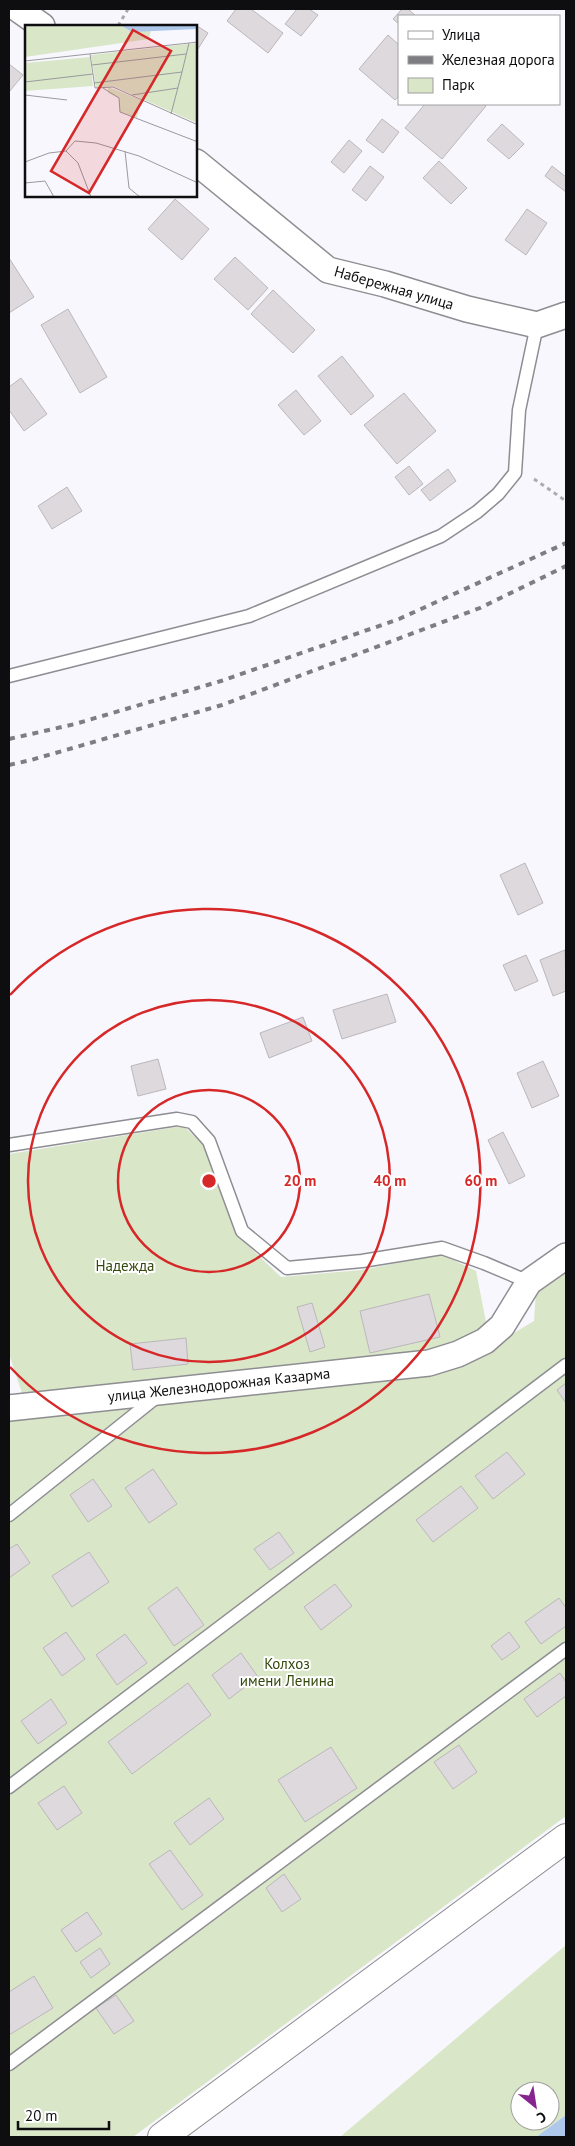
<svg xmlns="http://www.w3.org/2000/svg" width="575" height="2146" font-family="'PT Sans',sans-serif">
  <style>
    .green { fill: #d9e6c8; fill-rule: evenodd }
    .water { fill: #aec8eb }
    .building { fill: #ddd9dd; stroke: #bbb7bb }
    .lines { fill: none; stroke-linecap: round; stroke-linejoin: round }
    .service-casing { stroke: #8d8d92; stroke-width: 15 }
    .minor-casing { stroke: #8d8d92; stroke-width: 28 }
    .tertiary-casing { stroke: #8d8d92; stroke-width: 30 }
    .path { stroke: #abaaaf; stroke-width: 3; stroke-dasharray: 4 4; stroke-linecap: butt }
    .service { stroke: #fff; stroke-width: 12 }
    .minor { stroke: #fff; stroke-width: 25 }
    .tertiary { stroke: #fff; stroke-width: 28 }
    .rail { stroke: #7e7d81; stroke-width: 4; stroke-dasharray: 6 6; stroke-linecap: butt }
    .ring { fill: none; stroke: #d62828; stroke-width: 2.5 }
    .labels { text-anchor: middle; stroke-width: 4; stroke-linejoin: round; paint-order: stroke }
    .street-label { font-size: 15px; fill: #0e0e10; stroke: #fff }
    .park-label { font-size: 15px; fill: #33480b; stroke: #fff }
    .inset-road { fill: none; stroke: #9a9a9e; stroke-width: 1 }
    .view { fill: #d62828; fill-opacity: 0.15; stroke: #d62828; stroke-width: 2.5 }
    .inset-edge { fill: none; stroke: #0e0e10; stroke-width: 2.5 }
    .centre { fill: #d62828; stroke: #fff; stroke-width: 2.5 }
    .ring-label { font-size: 15px; text-anchor: middle; font-weight: bold; fill: #d62828; stroke: #fff; stroke-width: 4; stroke-linejoin: round; paint-order: stroke }
  </style>
  <rect width="100%" height="100%" fill="#f8f7fd"/>
  <path class="green" d="M183 1126 204 1145 239 1237 281 1277 362 1270 441 1254 476 1271 487 1327 447 1346 367 1359 22 1393 9 1354V1154Z
    M566 1271V1816L133 2137H9V1419L484 1351 534 1321 536 1292Z
    M566 1945V2115L536 2137H340ZM520 2091H550V2121H520Z"/>
  <path class="water" d="M566 2115V2137H536Z"/>
  <path class="building" d="M236 9H251L283 33 268 53 227 21Z
    M297 9H309L318 15 301 36 285 24Z
    M402 9H408L416 16H399V24L393 19Z
    M194 24 208 33 196 52V26H192Z
    M388 35 399 45V96L395 100 359 69Z
    M9 64 23 75 9 92Z
    M425 104H483L486 106 442 159 405 128Z
    M382 119 399 132 383 153 366 140Z
    M502 124 524 144 509 159 487 140Z
    M349 140 362 151 344 173 331 162Z
    M439 161 467 188 451 204 423 178Z
    M370 166 384 177 366 201 352 190Z
    M552 166 566 177V192L545 176Z
    M175 199 209 229 182 260 148 229Z
    M527 209 547 223 526 255 505 240Z
    M235 257 268 288 248 310 214 279Z
    M9 258 34 297 9 313Z
    M273 290 315 330 293 353 251 314Z
    M68 309 107 377 80 393 41 325Z
    M342 356 374 396 351 415 318 376Z
    M21 378 47 414 24 431 9 410V387Z
    M296 390 321 421 304 435 278 405Z
    M404 393 436 431 397 464 364 425Z
    M409 466 423 484 409 495 395 477Z
    M448 469 456 481 430 501 421 490Z
    M67 487 82 511 52 529 38 506Z
    M525 863 543 903 518 915 500 875Z
    M565 950 566 991 553 996 540 960Z
    M526 955 538 981 515 991 503 965Z
    M387 994 396 1022 342 1039 333 1010Z
    M303 1017 312 1041 269 1058 260 1033Z
    M158 1059 166 1089 138 1096 131 1066Z
    M543 1061 559 1096 532 1108 517 1073Z
    M503 1132 525 1176 509 1184 488 1140Z
    M429 1294 440 1337 370 1353 360 1311Z
    M312 1303 325 1347 310 1352 297 1307Z
    M186 1338 188 1364 133 1370 130 1344Z
    M566 1383V1403L557 1390Z
    M507 1452 525 1474 493 1499 475 1476Z
    M153 1469 177 1504 149 1523 125 1488Z
    M93 1479 112 1506 88 1522 70 1495Z
    M461 1486 478 1508 433 1542 416 1520Z
    M279 1532 294 1553 270 1570 254 1549Z
    M17 1544 30 1563 9 1578V1549Z
    M89 1552 109 1582 72 1607 52 1576Z
    M335 1584 352 1606 321 1630 304 1607Z
    M177 1587 204 1625 174 1646 148 1608Z
    M559 1598 566 1608V1626L541 1644 525 1622Z
    M66 1632 85 1659 62 1676 43 1648Z
    M509 1632 520 1647 502 1660 491 1646Z
    M125 1634 147 1663 117 1685 96 1655Z
    M241 1653 258 1677 229 1699 212 1675Z
    M560 1673 566 1682V1696L537 1717 524 1699Z
    M188 1683 211 1715 132 1774 108 1742Z
    M51 1699 67 1723 38 1744 21 1721Z
    M459 1745 477 1772 453 1789 434 1762Z
    M331 1747 357 1788 305 1822 278 1780Z
    M64 1786 82 1813 57 1830 38 1803Z
    M209 1798 224 1819 190 1845 174 1823Z
    M170 1850 203 1895 182 1910 149 1864Z
    M284 1874 301 1899 282 1912 266 1888Z
    M87 1912 102 1934 76 1952 61 1930Z
    M100 1948 110 1964 91 1978 80 1962Z
    M34 1976 53 2008 9 2035V1992Z
    M116 1995 134 2021 114 2034 96 2008Z"/>
  <g class="lines">
    <defs>
      <path id="service" d="M9 676 249 616 441 536 477 512 498 494 515 473 519 410 537 325
        M9 1145 177 1119 192 1122 209 1141 242 1231 287 1268 362 1261 442 1248 484 1263 529 1282
        M9 1515 159 1395
        M9 1787 566 1365
        M9 2064 566 1649"/>
      <path id="minor" d="M18 9 42 26
        M196 162 328 270 385 284 467 309 537 325 566 315
        M9 1408 429 1363 458 1354 485 1341 502 1326 529 1282 566 1256"/>
      <path id="tertiary" d="M162 2137 566 1838"/>
    </defs>
    <use href="#service" class="service-casing"/>
    <use href="#minor" class="minor-casing"/>
    <use href="#tertiary" class="tertiary-casing"/>
    <path class="path" d="M118 26 128 9
      M534 479 566 501"/>
    <use href="#service" class="service"/>
    <use href="#minor" class="minor"/>
    <use href="#tertiary" class="tertiary"/>
    <path class="rail" d="M9 739 75 724 221 681 399 619 566 543
      M9 765 31 760 222 705 480 608 566 566"/>
  </g>
  <g class="ring">
    <circle cx="209" cy="1181" r="91"/>
    <circle cx="209" cy="1181" r="181"/>
    <path d="M10 995A272 272 0 1 1 10 1367"/>
  </g>
  <g class="labels">
    <g class="street-label">
      <text transform="translate(394 288) rotate(16)" y="5">Набережная улица</text>
      <text transform="translate(219 1385) rotate(-6)" y="5">улица Железнодорожная Казарма</text>
    </g>
    <g class="park-label">
      <text x="125" y="1271">Надежда</text>
      <text x="287" y="1669">Колхоз<tspan x="287" dy="17">имени Ленина</tspan></text>
    </g>
  </g>
  <g transform="translate(25 25)">
    <rect width="172" height="172" fill="#f8f7fd"/>
    <path d="M0 0H95L107 7 126 5 124 14 0 32ZM172 18V98L88 61 71 63 66 30ZM65 32 68 61 0 66V38ZM83 62 116 75 112 93 95 87 94 73 83 68Z" fill="#d9e6c8"/>
    <path d="M95 0H172V4L107 7Z" fill="#aec8eb"/>
    <path class="inset-road" d="M65 29 70 63 88 62 173 100M0 36 173 17M67 40 161 29M0 57 68 49M69 58 157 47 164 18M78 63 94 73 95 87 173 117M0 70 42 75M107 70 153 63M146 89 157 47M41 126 50 116 71 118 114 131 173 158M41 126 53 138 66 172M100 126 104 163 115 172M0 137 24 128 41 126M0 158 20 156 29 172"/>
    <path class="view" d="M108 5 146 26 64 168 26 146Z"/>
    <rect width="172" height="172" class="inset-edge"/>
  </g>
  <circle cx="209" cy="1181" r="8" class="centre"/>
  <g class="ring-label">
    <text x="300" y="1186">20 m</text>
    <text x="390" y="1186">40 m</text>
    <text x="481" y="1186">60 m</text>
  </g>
  <rect width="575" height="2146" fill="none" stroke="#0e0e10" stroke-width="20"/>
  <rect x="398" y="15" width="162" height="90" fill="#ffffff" stroke="#9f9f9f"/>
  <rect x="408" y="31" width="25" height="8" fill="#ffffff" stroke="#9f9f9f"/>
  <text x="442" y="40" font-size="15" fill="#0e0e10">Улица</text>
  <rect x="408" y="56" width="25" height="8" fill="#7e7d81" stroke="#9f9f9f"/>
  <text x="442" y="65" font-size="15" fill="#0e0e10">Железная дорога</text>
  <rect x="408" y="78" width="25" height="15" fill="#d9e6c8" stroke="#9f9f9f"/>
  <text x="442" y="90" font-size="15" fill="#0e0e10">Парк</text>
  <g transform="translate(535 2106) rotate(150)"><circle r="24" fill="#ffffff" stroke="#9f9f9f"/>
  <path d="M0-4L9 19L0 12L-9 19Z" fill="#86258f"/>
  <text y="-8" font-size="14" font-weight="bold" text-anchor="middle" fill="#0e0e10">С</text>
  </g>
  <path d="M18 2121v8h91v-8" fill="none" stroke="#0e0e10" stroke-width="2.5"/>
  <text x="25" y="2121" font-size="15" fill="#0e0e10" stroke="#ffffff" stroke-width="4" paint-order="stroke">20 m</text>
</svg>
